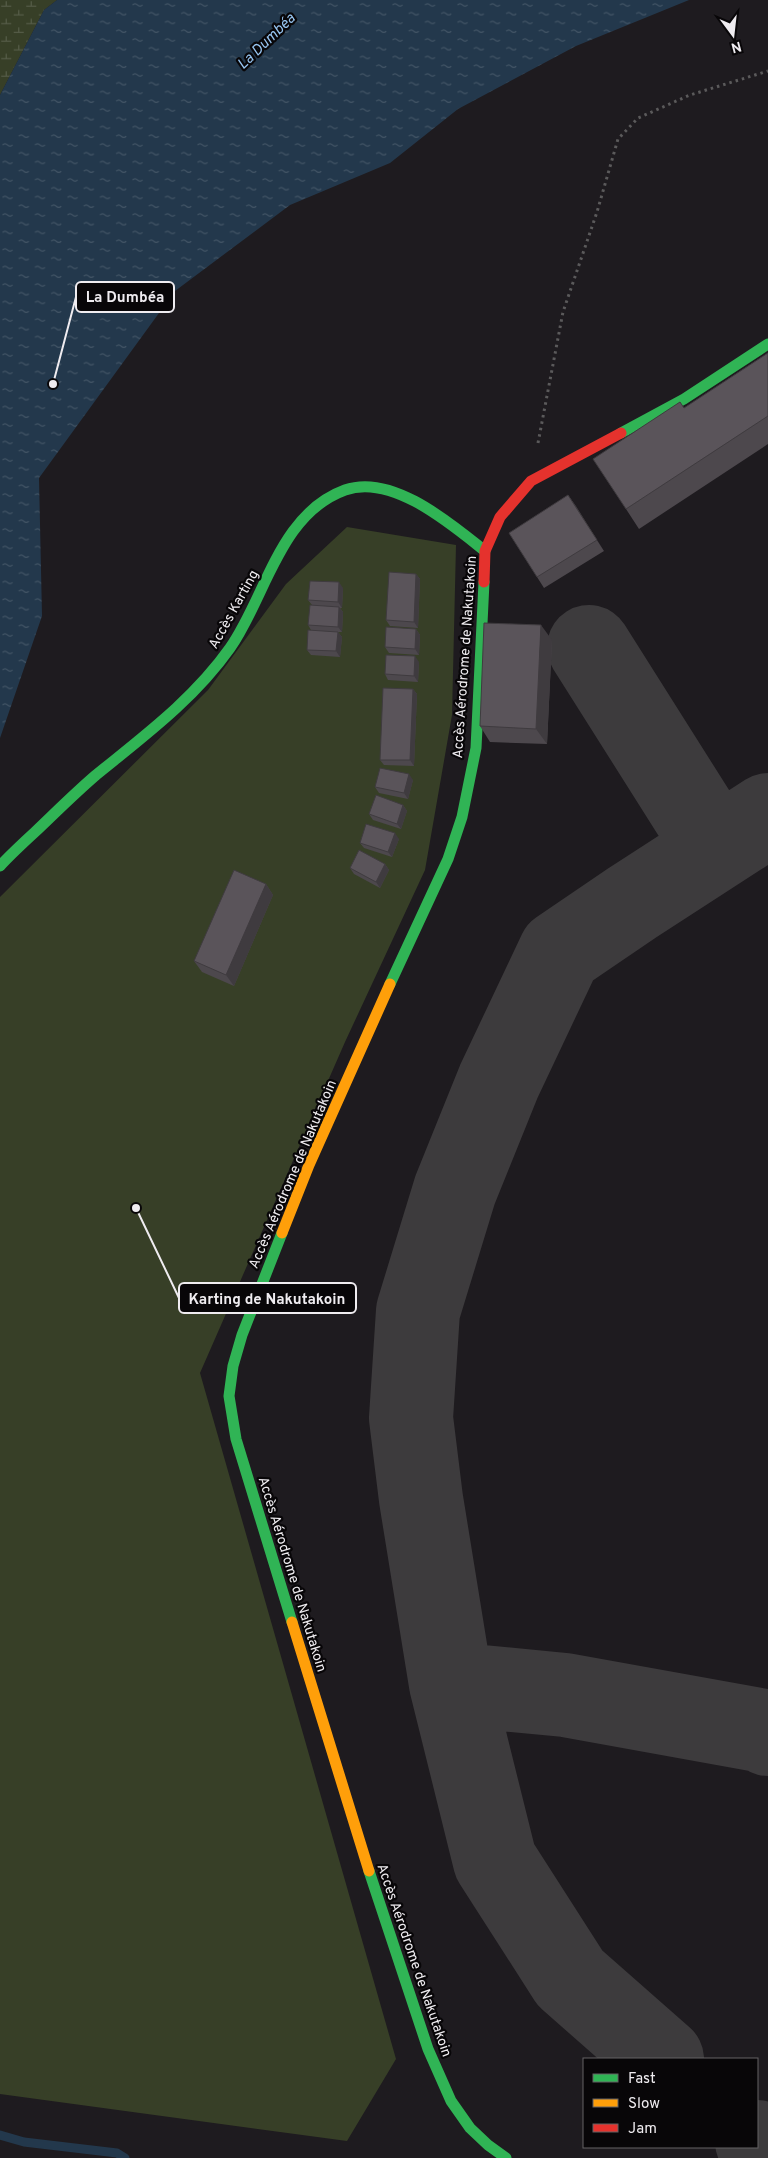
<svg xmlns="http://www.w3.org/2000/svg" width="768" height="2158" font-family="Overpass,sans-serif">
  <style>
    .green { fill: #373f27 }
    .wetland { fill: url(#wetland-marsh) }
    .water { fill: url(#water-ripples) }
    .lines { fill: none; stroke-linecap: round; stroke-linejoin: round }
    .stream { stroke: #23384c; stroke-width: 9 }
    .taxiway { stroke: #3d3b3d; stroke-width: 84 }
    .path { stroke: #5b5a5b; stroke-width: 3; stroke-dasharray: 2.5 4; stroke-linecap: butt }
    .fast { stroke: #30b455; stroke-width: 11 }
    .slow { stroke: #ff9f0a; stroke-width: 11 }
    .jam { stroke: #e5322d; stroke-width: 11 }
    .wall { fill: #4d484d }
    .shaded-wall { fill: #3f3b3f }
    .building { fill: #5a545a; stroke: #3f3b3f }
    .labels { text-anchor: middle; stroke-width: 4.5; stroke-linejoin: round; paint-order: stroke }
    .street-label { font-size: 14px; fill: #efecf0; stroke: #080608 }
    .water-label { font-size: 15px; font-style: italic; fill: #97c5f1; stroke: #080608 }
    .leader { fill: none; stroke: #efecf0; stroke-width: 2 }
    .callout-dot { fill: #efecf0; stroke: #080608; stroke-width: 2 }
    .callout { fill: #080608; stroke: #efecf0; stroke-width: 2 }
    .callout-label { font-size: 15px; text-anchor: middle; font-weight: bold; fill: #efecf0 }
  </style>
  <defs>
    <pattern id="wetland-marsh" width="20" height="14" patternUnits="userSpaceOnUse" patternTransform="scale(1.25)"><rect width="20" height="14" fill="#373f27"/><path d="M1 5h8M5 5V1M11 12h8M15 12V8" fill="none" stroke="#545b47"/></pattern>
    <pattern id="water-ripples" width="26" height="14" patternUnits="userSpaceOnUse" patternTransform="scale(1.25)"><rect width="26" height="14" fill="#23384c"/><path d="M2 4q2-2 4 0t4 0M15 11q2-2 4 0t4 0" fill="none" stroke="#435566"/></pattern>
  </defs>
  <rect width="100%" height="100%" fill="#1e1b1f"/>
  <path class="green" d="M347 527 456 545 452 715 425 870 345 1042 200 1373 396 2059 347 2141 0 2094V897L208 690 286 584Z"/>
  <path class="wetland" d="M0 0H57L44 10 0 95Z"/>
  <path class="water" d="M57 0H689L576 46 458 109 390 163 290 205 175 291 39 478 42 616 0 738V95L44 10Z"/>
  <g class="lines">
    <path class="stream" d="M0 2135 24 2142 117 2153 125 2158"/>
    <path class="taxiway" d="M589 647 716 848
      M768 815 632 903 560 952 499 1081 455 1190 418 1311 411 1418 421 1499 451 1684 565 1695 764 1731 768 1734
      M451 1684 495 1861 570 1978 662 2059
      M757 2142 768 2152"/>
    <path class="path" d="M538 443 563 312 597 212 618 139 638 118 690 95 768 71"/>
    <path class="fast" d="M621 433 684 399 768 344
      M0 866C11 854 23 843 35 832 55 813 75 793 96 775 144 736 194 699 230 648 266 597 279 514 345 490 392 473 451 524 485 551
      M390 984 448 859 462 817 476 748 484 582
      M282 1233 242 1335 233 1366 229 1396 236 1439 292 1622
      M369 1871 428 2049 451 2101 470 2128 488 2145 506 2158"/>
    <path class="slow" d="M282 1233 309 1165 390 984
      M292 1622 369 1871"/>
    <path class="jam" d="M484 582 485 551 500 517 531 481 621 433"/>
  </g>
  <path class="wall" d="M768 353V444L639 529 626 509 684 408Z
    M568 495 604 551 544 588 537 577Z
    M416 574 420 579 418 628 390 626 386 620Z
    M343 588 342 608H340L343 612 342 632H338L342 637 340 657 311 655 307 650 311 630 308 625 312 605 308 600Z
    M416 629 420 635 419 655 389 653 385 647Z
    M552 640 547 744 490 742 480 726Z
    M419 662 418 682 388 680 385 674Z
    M413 689 417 694 414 766 384 765 380 760Z
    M413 780 408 799 379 793 375 787Z
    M403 805 407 811 401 829 373 820 369 814Z
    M399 839 392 857 364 848 360 843Z
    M385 864 389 870 380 888 354 874 350 868Z
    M266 884 273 895 234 986 202 972 194 961Z"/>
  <path class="shaded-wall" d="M568 495 576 506 604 551 597 540Z
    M416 574 420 579 418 628 414 622Z
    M339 582 343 588 342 608 338 602Z
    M339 607 343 612 342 632 338 627Z
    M541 625 552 640 547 744 536 729Z
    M416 629 420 635 419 655 415 649Z
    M338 632 342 637 340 657 336 651Z
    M415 656 419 662 418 682 414 676Z
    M413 689 417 694 414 766 410 760Z
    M409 774 413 780 408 799 404 793Z
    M403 805 407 811 401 829 397 824Z
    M395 833 399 839 392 857 388 852Z
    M385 864 389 870 380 888 376 882Z
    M266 884 273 895 234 986 226 975Z"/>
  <path class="building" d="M768 353V416L626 509 593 459 680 402 684 408Z
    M568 495 597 540 537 577 509 533Z
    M389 572 416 574 414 622 386 620Z
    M310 581 339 582 338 602 308 600Z
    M310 605 339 607 338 627 308 625Z
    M484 623 541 625 536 729 480 726Z
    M386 627 416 629 415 649 385 647Z
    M308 630 338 632 336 651 307 650Z
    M386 655 415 656 414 676 385 674Z
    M383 688 413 689 410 760H380Z
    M380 768 409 774 404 793 375 787Z
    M376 795 403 805 397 824 369 814Z
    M366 824 395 833 388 852 360 843Z
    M359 850 385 864 376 882 350 868Z
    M234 870 266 884 226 975 194 961Z"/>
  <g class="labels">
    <g class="street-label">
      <text transform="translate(233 609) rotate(-61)" y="5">Accès Karting</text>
      <text transform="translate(464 657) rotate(-86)" y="5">Accès Aérodrome de Nakutakoin</text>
      <text transform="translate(292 1174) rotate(-67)" y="5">Accès Aérodrome de Nakutakoin</text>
      <text transform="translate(293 1574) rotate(73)" y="5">Accès Aérodrome de Nakutakoin</text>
      <text transform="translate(415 1960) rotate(71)" y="5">Accès Aérodrome de Nakutakoin</text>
    </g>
    <g class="water-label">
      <text transform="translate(266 41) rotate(-44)" y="5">La Dumbéa</text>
    </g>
  </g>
  <path class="leader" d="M53 384L76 297M136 1208L179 1298"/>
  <g class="callout-dot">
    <circle cx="53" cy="384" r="5"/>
    <circle cx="136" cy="1208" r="5"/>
  </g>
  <g class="callout">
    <rect x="76" y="282" width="98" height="30" rx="5"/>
    <rect x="179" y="1283" width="177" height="30" rx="5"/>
  </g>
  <g class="callout-label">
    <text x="125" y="302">La Dumbéa</text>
    <text x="267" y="1304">Karting de Nakutakoin</text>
  </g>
  <rect x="583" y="2058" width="175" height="90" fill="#080608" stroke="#646265"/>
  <rect x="593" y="2074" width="25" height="8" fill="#30b455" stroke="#646265"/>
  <text x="628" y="2083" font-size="15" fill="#efecf0">Fast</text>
  <rect x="593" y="2099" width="25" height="8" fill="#ff9f0a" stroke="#646265"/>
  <text x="628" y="2108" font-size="15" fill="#efecf0">Slow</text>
  <rect x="593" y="2124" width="25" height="8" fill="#e5322d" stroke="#646265"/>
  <text x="628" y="2133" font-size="15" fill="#efecf0">Jam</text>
  <g transform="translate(733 35) rotate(165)" stroke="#080608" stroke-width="4" paint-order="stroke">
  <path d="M0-4L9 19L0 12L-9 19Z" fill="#efecf0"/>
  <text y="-8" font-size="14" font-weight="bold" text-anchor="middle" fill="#efecf0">N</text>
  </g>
</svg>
